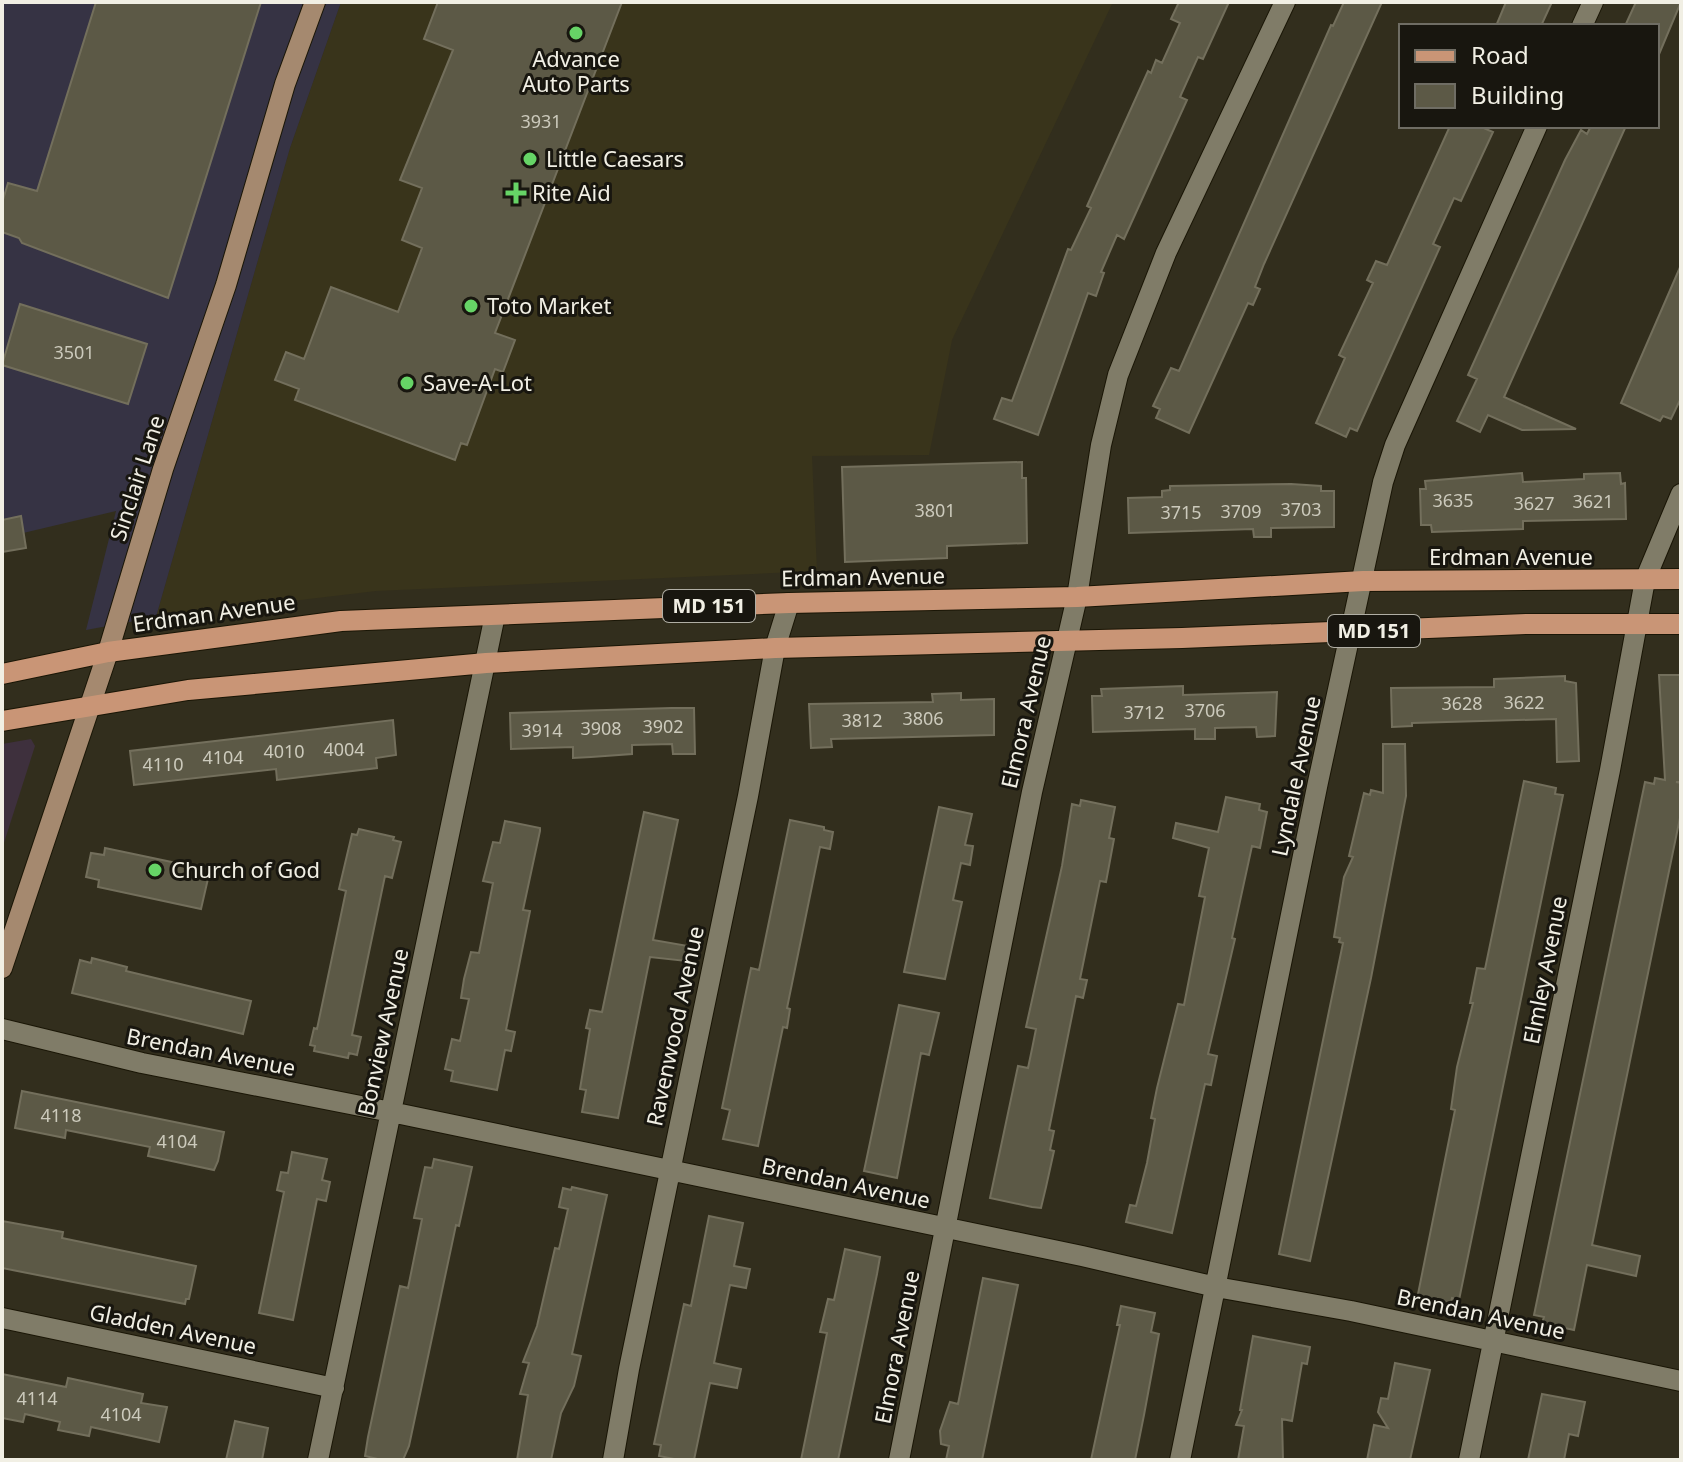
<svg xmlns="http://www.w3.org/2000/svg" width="1683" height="1462" font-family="'Noto Sans',sans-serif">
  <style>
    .built { fill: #39341b }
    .industrial { fill: #363344 }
    .education { fill: #3e303d }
    .building { fill: #5c5946; stroke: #736f5c; stroke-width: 2 }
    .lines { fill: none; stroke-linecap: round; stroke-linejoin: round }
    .street-casing { stroke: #1a1606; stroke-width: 22 }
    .secondary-casing { stroke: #1a1606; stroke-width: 22 }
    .primary-casing { stroke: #1a1606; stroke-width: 22 }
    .street { stroke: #807c68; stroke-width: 20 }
    .secondary { stroke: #a5896f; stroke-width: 20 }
    .primary { stroke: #c99576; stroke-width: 20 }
    .poi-dot { fill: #66d466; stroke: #18160f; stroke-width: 3 }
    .labels { text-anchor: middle; stroke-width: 6; stroke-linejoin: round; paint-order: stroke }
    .number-label { font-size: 18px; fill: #cccabc }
    .shield { fill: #18160f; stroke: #b0aea4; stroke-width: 2 }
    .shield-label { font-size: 20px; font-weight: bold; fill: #f1efe4 }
    .poi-label { font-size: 22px; fill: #f1efe4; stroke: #18160f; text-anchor: start }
    .street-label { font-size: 22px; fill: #f1efe4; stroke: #18160f }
  </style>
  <rect width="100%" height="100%" fill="#322e1d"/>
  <path class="built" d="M341 2H1113L952 340 929 455 812 456 817 571 376 591 156 617 290 148Z"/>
  <path class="industrial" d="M2 2H341L290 148 156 617 86 630 116 511 2 538Z"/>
  <path class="education" d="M31 739 35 746 2 849V744Z"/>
  <path class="building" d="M96 2H261L168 298 22 243 19 238 2 232V203L8 183 37 191Z
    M438 2H622L495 333 515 340 503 372 495 369 467 445 461 443 455 460 295 400 299 389 275 380 286 352 304 359 331 287 398 312 422 248 402 240 422 188 400 180 453 50 424 39Z
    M1179 2H1229L1203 59 1198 57 1180 97 1187 100 1124 239 1117 235 1101 272 1104 273 1096 296 1088 293 1038 435 994 419 1002 398 1012 401 1068 249 1071 250 1091 208 1087 206 1148 71 1151 73 1156 60 1162 63 1180 23 1171 19Z
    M1344 2H1382L1264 264 1255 287 1260 289 1253 305 1248 303 1189 433 1156 418 1160 409 1153 406 1171 368 1179 371 1331 25 1333 26Z
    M1506 2H1552L1541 26H1496Z
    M1636 2H1681L1657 59V26H1625Z
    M1450 126H1479L1493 132 1461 201 1454 198 1433 244 1440 247 1357 431 1350 428 1346 437 1316 423 1345 358 1339 355 1373 283 1367 280 1376 261 1387 265Z
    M1591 126H1626L1504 397 1576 429 1522 430 1488 415 1480 432 1457 421 1477 379 1468 375 1565 160 1581 130 1587 134Z
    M1681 265V398L1671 419 1663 416 1660 421 1621 403Z
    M20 304 147 344 128 404 2 365Z
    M1022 462V478H1026L1027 543 947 546V558L845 562 842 467Z
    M1522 473 1523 482 1584 479V474L1620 473 1621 484 1625 483 1626 519 1523 521V529L1432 532 1431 525H1421L1420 489H1426L1425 481Z
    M1291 484 1321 486V491H1334V527L1271 528V537H1254L1253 529 1129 533 1128 498 1162 497V491L1170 490V486Z
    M21 516 26 548 2 552V520Z
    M1659 675H1681V782H1676L1681 783V813L1592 1245 1640 1256 1636 1276 1587 1265 1574 1330 1542 1323 1544 1317 1534 1315 1645 782 1654 784 1655 778 1665 780Z
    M1565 676V681L1576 683 1579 761 1557 762 1556 719 1412 723V726L1392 727 1391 688 1494 687V679Z
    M1183 686V695L1277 692 1275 736 1257 737 1256 727 1215 728V739H1195V729L1093 732 1092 696H1102L1101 689Z
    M961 693V700L994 699V735L831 739 832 747 811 748 809 704 933 702 932 694Z
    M671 708H694L695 754H673L672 744 632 745V754L591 757 573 758V747L511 749 510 713Z
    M393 720 396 755 376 758 377 768 277 780 276 769 134 785 130 751Z
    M1383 744H1405L1406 796 1371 978 1310 1261 1279 1254 1343 943 1339 942 1340 938 1334 937 1344 877 1353 857 1349 856 1364 793 1370 795 1371 790 1383 793Z
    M1524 781 1556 788 1555 794 1563 795 1459 1300 1452 1298 1450 1306 1417 1299 1455 1110 1451 1109 1457 1067 1473 1003H1470L1477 968 1485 969Z
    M1226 797 1260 804 1259 810 1267 812 1260 848 1252 846 1232 938 1235 939 1208 1054 1217 1056 1211 1085 1205 1084 1172 1233 1126 1222 1130 1205 1136 1206 1147 1163 1155 1119 1151 1118 1157 1088 1178 1004 1184 1005 1205 897 1199 896 1209 848 1173 838 1176 823 1218 832Z
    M1081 800 1115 807 1109 838 1114 839 1106 882 1100 881 1080 979 1087 980 1083 998 1076 996 1049 1130 1054 1131 1050 1150 1054 1151 1046 1187 1041 1208 1032 1207 990 1198 1018 1066 1028 1068 1032 1049 1036 1029 1026 1027 1062 866 1072 804 1080 806Z
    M939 807 972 814 965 845 973 846 970 865 961 863 953 900 962 902 945 979 904 972Z
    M644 812 678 820 653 940 688 946 686 961 650 957 618 1118 582 1112 586 1090 580 1089 590 1029 586 1028 590 1010 602 1012Z
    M790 820 824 827V830L833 832 830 849 820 847 787 1008 790 1009 787 1028 783 1027 758 1146 723 1139 730 1110 722 1108 751 968 759 970Z
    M505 821 540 828V831L523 910 530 911 506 1030 515 1032 511 1051 505 1050 497 1090 451 1081 453 1071 445 1069 452 1039 460 1041 469 999 461 998 464 979 471 952 479 953 493 883 483 881 493 842 500 843Z
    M359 829 394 837 393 840 401 842 392 878 385 876 368 957 352 1035 361 1037 357 1055 349 1053 348 1058 314 1051 315 1046 310 1045 314 1028 317 1029 346 891 339 889 352 834 357 835Z
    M105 848 210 870 201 909 98 887 99 880 86 877 91 853 104 855Z
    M92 958 127 967 126 971 251 1001 243 1034 72 993 80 960 91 963Z
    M899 1005 939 1013 929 1055 921 1053 897 1178 864 1171Z
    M22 1091 224 1132 218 1161 214 1170 148 1156 150 1147 66 1130 65 1138 15 1128Z
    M292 1152 327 1159 322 1180 330 1182 326 1201 317 1199 293 1320 259 1313 284 1192 277 1190 281 1172 288 1173Z
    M434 1159 472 1167 459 1226 456 1225 409 1446 403 1460H382L365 1456 368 1437 400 1286 408 1288 422 1219 414 1218 425 1167 432 1168Z
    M572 1187 607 1195 572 1354 581 1356 574 1386 561 1413 551 1460H517L528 1395 520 1394 529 1363 523 1362 537 1326 555 1248 559 1249 568 1209 559 1207 563 1188 571 1190Z
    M709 1216 743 1223 734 1266 750 1269 746 1288 730 1285 714 1363 741 1369 737 1388 710 1383 694 1460H679L659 1456 661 1445 654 1444 684 1304 691 1306Z
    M2 1221 63 1232 62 1238 196 1266 189 1299H186L185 1304 2 1268Z
    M845 1249 880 1257 877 1274 838 1460H801L827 1333 820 1332 828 1299 834 1300Z
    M983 1278 1018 1285 982 1460H946L949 1446 941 1444 940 1431 950 1402 958 1404Z
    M1121 1306 1155 1313 1151 1332 1159 1334 1144 1415 1135 1460H1091L1120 1325H1117Z
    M1253 1336 1310 1347 1307 1364 1302 1363 1292 1421 1282 1419 1283 1460H1238L1244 1426 1236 1425 1242 1410H1240Z
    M1395 1363 1430 1370 1410 1460H1367L1374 1425 1388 1428 1378 1412 1381 1398 1388 1399Z
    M2 1374 66 1387 68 1378 143 1394 141 1403 167 1407 159 1442 91 1427 89 1436 58 1430 60 1422 25 1414 23 1422 2 1418Z
    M1542 1394 1585 1402 1578 1436 1569 1434 1564 1460H1528Z
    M235 1421 268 1428 262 1460H226Z"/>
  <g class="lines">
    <defs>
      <path id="street" d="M1582 26 1593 2
        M2 1029 142 1063 391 1112 1082 1256 1216 1287 1351 1311 1681 1381
        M2 1318 334 1388
        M318 1460 495 615
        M613 1460 629 1369 748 796 775 648 789 603
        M899 1460 1032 792 1077 597 1101 445 1118 375 1166 253 1285 2
        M1180 1460 1318 782 1383 482 1395 445 1537 126
        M1469 1460 1610 770 1645 580 1681 494"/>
      <path id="secondary" d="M2 968 108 652 163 469 226 285 285 84 315 2"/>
      <path id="primary" d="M2 674 108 652 341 621 789 603 1077 597 1363 581 1681 579
        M2 721 188 690 486 663 775 648 1182 638 1526 624H1681"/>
    </defs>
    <use href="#street" class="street-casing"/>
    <use href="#secondary" class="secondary-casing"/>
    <use href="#primary" class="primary-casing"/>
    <use href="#street" class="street"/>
    <use href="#secondary" class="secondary"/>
    <use href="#primary" class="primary"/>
  </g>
  <g class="poi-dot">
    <circle cx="576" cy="33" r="8"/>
    <circle cx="530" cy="159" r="8"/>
    <path d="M512 181h8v8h8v8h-8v8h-8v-8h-8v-8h8z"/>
    <circle cx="471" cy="306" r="8"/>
    <circle cx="407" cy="383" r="8"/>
    <circle cx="155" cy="870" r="8"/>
  </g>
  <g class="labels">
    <g class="number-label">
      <text x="541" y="128">3931</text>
      <text x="74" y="359">3501</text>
      <text x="1453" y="507">3635</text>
      <text x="1593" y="508">3621</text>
      <text x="1534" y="510">3627</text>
      <text x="1301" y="516">3703</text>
      <text x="935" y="517">3801</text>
      <text x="1241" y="518">3709</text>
      <text x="1181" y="519">3715</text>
      <text x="1524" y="709">3622</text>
      <text x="1462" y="710">3628</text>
      <text x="1205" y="717">3706</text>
      <text x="1144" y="719">3712</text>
      <text x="923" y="725">3806</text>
      <text x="862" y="727">3812</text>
      <text x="663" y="733">3902</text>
      <text x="601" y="735">3908</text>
      <text x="542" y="737">3914</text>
      <text x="344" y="756">4004</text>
      <text x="284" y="758">4010</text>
      <text x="223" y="764">4104</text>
      <text x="163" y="771">4110</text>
      <text x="61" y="1122">4118</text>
      <text x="177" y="1148">4104</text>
      <text x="37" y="1405">4114</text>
      <text x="121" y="1421">4104</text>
    </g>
    <g class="shield">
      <rect x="663" y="590" width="92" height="32" rx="6"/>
      <rect x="1328" y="615" width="92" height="32" rx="6"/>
    </g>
    <g class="shield-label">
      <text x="709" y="613">MD 151</text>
      <text x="1374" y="638">MD 151</text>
    </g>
    <g class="poi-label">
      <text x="576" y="67" text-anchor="middle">Advance<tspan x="576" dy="25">Auto Parts</tspan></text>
      <text x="546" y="167">Little Caesars</text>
      <text x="532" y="201">Rite Aid</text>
      <text x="487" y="314">Toto Market</text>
      <text x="423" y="391">Save-A-Lot</text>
      <text x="171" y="878">Church of God</text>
    </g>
    <g class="street-label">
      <text transform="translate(137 478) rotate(-72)" y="8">Sinclair Lane</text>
      <text x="1511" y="565">Erdman Avenue</text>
      <text transform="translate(863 577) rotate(-1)" y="8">Erdman Avenue</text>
      <text transform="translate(214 613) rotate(-8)" y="8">Erdman Avenue</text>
      <text transform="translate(1026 712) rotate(-77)" y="8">Elmora Avenue</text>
      <text transform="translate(1296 776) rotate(-78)" y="8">Lyndale Avenue</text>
      <text transform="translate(1545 970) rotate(-79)" y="8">Elmley Avenue</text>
      <text transform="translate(675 1026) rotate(-78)" y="8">Ravenwood Avenue</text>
      <text transform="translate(383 1032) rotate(-78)" y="8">Bonview Avenue</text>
      <text transform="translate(211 1052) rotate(11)" y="8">Brendan Avenue</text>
      <text transform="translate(846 1183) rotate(12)" y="8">Brendan Avenue</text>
      <text transform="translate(1481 1314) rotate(12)" y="8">Brendan Avenue</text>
      <text transform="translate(173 1329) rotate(12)" y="8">Gladden Avenue</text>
      <text transform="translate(897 1347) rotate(-79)" y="8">Elmora Avenue</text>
    </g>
  </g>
  <rect width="1683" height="1462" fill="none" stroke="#f1efe4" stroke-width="8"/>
  <rect x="1399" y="24" width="260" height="104" fill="#18160f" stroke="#6f6d64" stroke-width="2"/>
  <rect x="1415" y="50" width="40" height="12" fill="#c99576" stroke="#6f6d64" stroke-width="2"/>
  <text x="1471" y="64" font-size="24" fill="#f1efe4">Road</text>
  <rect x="1415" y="84" width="40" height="24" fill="#5c5946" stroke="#6f6d64" stroke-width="2"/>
  <text x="1471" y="104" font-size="24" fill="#f1efe4">Building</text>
</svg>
